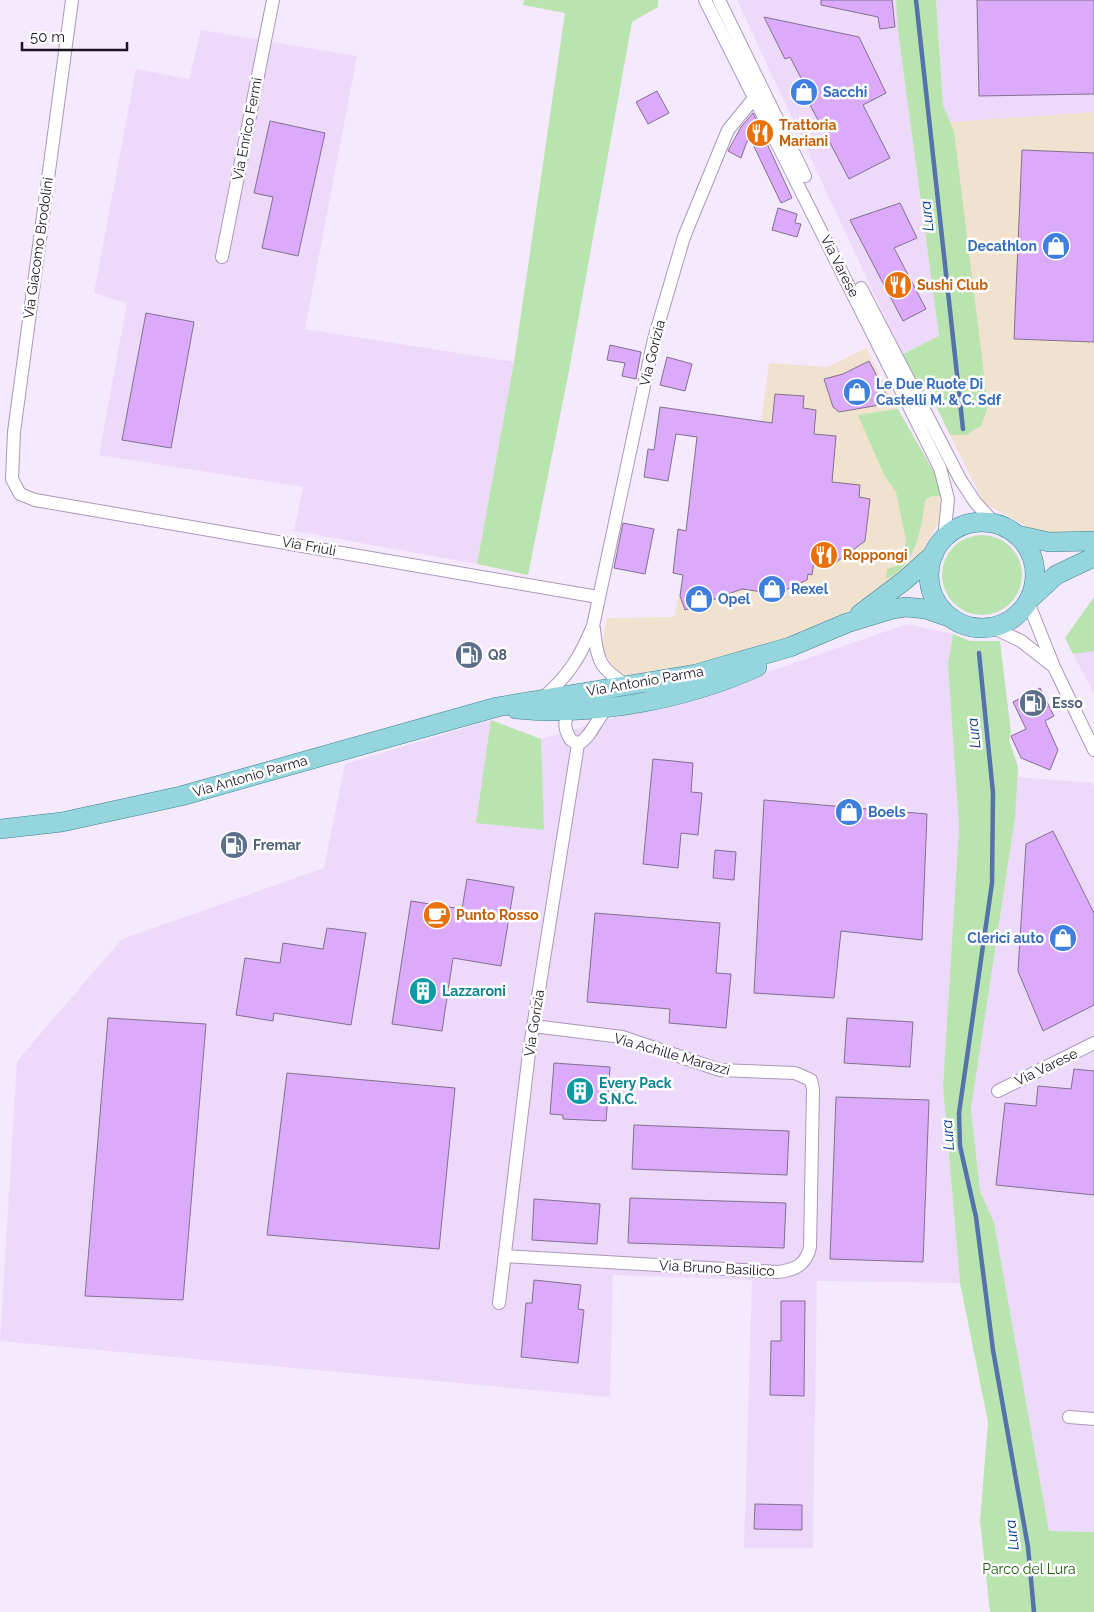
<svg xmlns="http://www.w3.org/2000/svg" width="1094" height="1612" font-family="Raleway,sans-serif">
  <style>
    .commercial { fill: #f1e2cf }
    .built { fill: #eddafa }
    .green { fill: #b9e4af }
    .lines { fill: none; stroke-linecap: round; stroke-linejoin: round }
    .stream { stroke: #5572aa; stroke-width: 4.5 }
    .building { fill: #dbaafa; stroke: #82708e }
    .street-casing { stroke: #ab98b7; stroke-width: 14 }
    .primary-casing { stroke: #3d818e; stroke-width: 20 }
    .street { stroke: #fff; stroke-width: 12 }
    .primary { stroke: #95d6de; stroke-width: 19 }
    .labels { text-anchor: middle; stroke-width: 5; stroke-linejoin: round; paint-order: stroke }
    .shop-label { font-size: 14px; font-weight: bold; fill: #366cbe; stroke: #fff; text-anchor: start }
    .food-label { font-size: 14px; font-weight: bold; fill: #c56008; stroke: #fff; text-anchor: start }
    .street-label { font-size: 14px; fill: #1c1521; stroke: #fff }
    .service-label { font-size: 14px; font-weight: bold; fill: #4e5e75; stroke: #fff; text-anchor: start }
    .culture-label { font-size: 14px; font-weight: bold; fill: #0d838f; stroke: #fff; text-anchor: start }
    .park-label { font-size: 14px; fill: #1f590e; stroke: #fff }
    .water-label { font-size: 15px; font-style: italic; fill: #01368b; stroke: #fff }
  </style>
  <rect width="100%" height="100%" fill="#f5e9fe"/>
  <path class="commercial" d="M1094 112V534L1061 536 1033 530 984 503 950 435H966L981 426 954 131 950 122Z
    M866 348 909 431 935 474 941 496 940 519 917 562 895 583 845 614 733 659 636 677 618 672 606 656 602 643 607 618 674 617 683 575 673 573 678 529 686 530 694 457 756 463 769 363 828 367Z"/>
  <path class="built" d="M737 0H896L898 31 939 337 902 354Z
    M936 0H1094V112L950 122 943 105Z
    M201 30 357 56 305 329 514 362 477 564 294 531 303 487 99 455 127 303 94 293 136 69 189 79Z
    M1094 597V694L1065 638Z
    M907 624 953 634 948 665 959 827 943 1087 960 1283 817 1281 813 1548H744L752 1280 613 1275 610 1397 0 1341 17 1061 122 939 324 868 345 764 491 720 541 739 745 680Z
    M1017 777 1092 783 1094 786V1532L1049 1531 994 1222 980 1191 971 1109 1015 818Z"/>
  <path class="green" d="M524 0H658V7L632 22 568 376 528 575 477 564 514 362 565 13 523 5Z
    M896 0H936L943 105 954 131 988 407 981 426 966 435H950L928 389 919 393 901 355 939 336 898 31Z
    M898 409 935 474 941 496H932L925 500C922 528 915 567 886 579L887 569 897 566 903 557 906 540 896 492 884 475 858 415Z
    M942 575a40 40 0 1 1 80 0a40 40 0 1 1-80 0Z
    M1094 597V651L1073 654 1065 638Z
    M953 634 970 641H1000L1011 733 1009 740 1018 767 1015 818 971 1109 980 1191 994 1222 1049 1531 1094 1532V1612H990L980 1521 988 1422 960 1283 943 1087 959 827 948 664Z
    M491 720 541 739 544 830 476 823Z"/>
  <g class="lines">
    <path class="stream" d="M916 0 963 429
      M979 653 993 793 992 883 959 1113 960 1146 976 1217 993 1350 1028 1547 1034 1612"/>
  </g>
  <path class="building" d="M821 0H892L895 27 880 29 878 17 821 5Z
    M977 0H1094V94L979 96Z
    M764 17 859 37 886 93 863 105 890 158 849 179 798 82 802 80 790 57 785 59Z
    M657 91 669 113 648 124 636 102Z
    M753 113 792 198 781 203 749 136 741 158 728 151 741 127Z
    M270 121 325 133 298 256 262 248 273 197 254 193Z
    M1022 150 1094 153V342L1014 339Z
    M900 203 917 238 894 248 926 309 903 321 850 220Z
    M778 208 797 214 795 223 801 224 797 237 772 230Z
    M146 313 194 322 171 448 122 440Z
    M610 345 641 352 636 379 622 376 625 363 607 360Z
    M667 357 692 364 685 391 660 385Z
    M869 361 891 403 839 412 833 407 824 379 843 374Z
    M775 394 804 396 803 408 816 410 814 434 836 436 832 482 860 485 859 497 870 499 865 541 835 563 814 561 812 575 808 574 807 580 777 594 742 589 685 610 680 596 683 575 673 573 678 529 686 531 697 437 676 434 668 481 644 477 648 449 654 450 660 407 772 423Z
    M623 523 654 529 645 574 614 568Z
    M1040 688 1054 716 1045 721 1058 750 1050 770 1021 758 1011 736 1026 729 1013 702Z
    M653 759 693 763 691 792 702 793 698 835 681 833 678 868 643 864Z
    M764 800 927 814 922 940 841 931 834 998 754 993Z
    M1053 831 1094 913V1005L1043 1031 1018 971 1026 844Z
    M715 850 736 852 734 880 713 878Z
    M467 879 514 887 501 966 453 958 442 1031 392 1024 411 901 462 909Z
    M595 913 720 923 716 973 731 974 726 1028 669 1023 670 1009 587 1002Z
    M327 928 366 933 351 1025 274 1013 273 1021 236 1015 245 958 280 963 283 943 323 949Z
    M108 1018 206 1024 183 1300 85 1296Z
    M847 1018 913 1022 910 1067 844 1063Z
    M554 1063 610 1067 606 1121 563 1119V1115L550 1114Z
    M1074 1069 1094 1071V1195L996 1185 1005 1103 1036 1106 1038 1086 1071 1089Z
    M287 1073 455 1088 439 1249 267 1235Z
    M836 1097 929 1100 923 1262 830 1259Z
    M634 1125 789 1131 787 1175 632 1169Z
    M630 1198 786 1203 784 1248 628 1243Z
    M534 1199 600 1204 597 1244 532 1240Z
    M534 1280 581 1285 578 1309 584 1310 578 1363 521 1357 526 1303H532Z
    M781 1301H805L804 1396 770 1395 771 1341H781Z
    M755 1504 802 1505V1530L754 1529Z"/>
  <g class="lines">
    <defs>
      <path id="street" d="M72 0 14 432 12 479 20 494 35 500 598 597
        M705 0 940 468 948 499 944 539
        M719 0 805 176
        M222 257 273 0
        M861 288 960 479 975 502 995 524
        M1028 602 1054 667 1094 750
        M992 627 1021 641 1053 666
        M594 629C597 661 600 670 629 686
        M544 697C569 675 580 657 593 626L654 339 684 237 728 130 755 97
        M574 706C563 717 563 728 571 740L578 744
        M998 1091 1094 1043
        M505 1256 778 1272C795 1270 806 1265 810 1247L813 1090 811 1080 795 1073 720 1070 622 1037 533 1026
        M499 1303 529 1053 578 744C593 736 596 717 609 707
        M1069 1417 1094 1419"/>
      <path id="primary" d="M929 575a53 53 0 1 1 106 0a53 53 0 1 1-106 0Z
        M1017 535 1049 542 1094 541
        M1030 599 1056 575 1094 557
        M860 614 905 580 934 554
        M516 709C594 717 686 699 757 667
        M0 829 62 822 181 796 497 707 696 674 790 647 847 623 893 609 906 607 926 609 952 618"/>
    </defs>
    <use href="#street" class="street-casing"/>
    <use href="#primary" class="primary-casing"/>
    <use href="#street" class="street"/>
    <use href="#primary" class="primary"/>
  </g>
  <defs>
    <symbol id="shop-disc" viewBox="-11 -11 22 22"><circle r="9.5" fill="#3f7fe0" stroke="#fff"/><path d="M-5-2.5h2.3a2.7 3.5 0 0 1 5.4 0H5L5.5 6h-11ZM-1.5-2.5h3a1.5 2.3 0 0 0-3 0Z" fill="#fff"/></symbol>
    <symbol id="restaurant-disc" viewBox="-11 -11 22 22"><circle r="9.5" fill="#e8710a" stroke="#fff"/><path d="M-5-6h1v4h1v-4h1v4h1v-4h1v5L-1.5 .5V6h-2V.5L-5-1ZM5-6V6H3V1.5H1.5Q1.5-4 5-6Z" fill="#fff"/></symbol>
    <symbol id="fuel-disc" viewBox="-11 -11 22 22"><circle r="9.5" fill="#5c6f8a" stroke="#fff"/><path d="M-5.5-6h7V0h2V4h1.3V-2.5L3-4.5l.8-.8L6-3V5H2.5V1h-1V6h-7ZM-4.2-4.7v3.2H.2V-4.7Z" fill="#fff"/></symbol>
    <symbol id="cafe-disc" viewBox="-11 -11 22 22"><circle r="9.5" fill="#e8710a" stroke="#fff"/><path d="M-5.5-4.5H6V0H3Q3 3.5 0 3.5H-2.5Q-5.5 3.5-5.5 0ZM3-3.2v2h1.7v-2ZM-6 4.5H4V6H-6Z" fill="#fff"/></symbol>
    <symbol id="building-disc" viewBox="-11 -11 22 22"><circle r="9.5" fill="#0f9aa8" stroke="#fff"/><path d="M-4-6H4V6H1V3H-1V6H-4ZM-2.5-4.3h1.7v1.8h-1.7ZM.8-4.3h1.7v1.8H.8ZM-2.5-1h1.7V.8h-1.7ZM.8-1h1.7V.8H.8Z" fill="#fff"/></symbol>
  </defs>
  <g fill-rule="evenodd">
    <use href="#shop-disc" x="788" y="76" width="32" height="32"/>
    <use href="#restaurant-disc" x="744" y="117" width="32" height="32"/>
    <use href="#shop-disc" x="1040" y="230" width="32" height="32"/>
    <use href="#restaurant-disc" x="882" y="269" width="32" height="32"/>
    <use href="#shop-disc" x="841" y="376" width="32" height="32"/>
    <use href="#restaurant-disc" x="808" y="539" width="32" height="32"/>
    <use href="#shop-disc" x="756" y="573" width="32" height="32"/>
    <use href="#shop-disc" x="683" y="583" width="32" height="32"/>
    <use href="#fuel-disc" x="453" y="639" width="32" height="32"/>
    <use href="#fuel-disc" x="1017" y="687" width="32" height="32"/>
    <use href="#shop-disc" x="833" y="796" width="32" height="32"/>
    <use href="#fuel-disc" x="218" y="829" width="32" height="32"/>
    <use href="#cafe-disc" x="421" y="899" width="32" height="32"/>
    <use href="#shop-disc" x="1047" y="922" width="32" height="32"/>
    <use href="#building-disc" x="407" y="975" width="32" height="32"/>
    <use href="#building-disc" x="564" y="1075" width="32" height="32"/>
  </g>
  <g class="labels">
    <g class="shop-label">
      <text x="823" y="97">Sacchi</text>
      <text x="1037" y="251" text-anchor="end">Decathlon</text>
      <text x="876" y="389">Le Due Ruote Di<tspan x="876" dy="16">Castelli M. &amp; C. Sdf</tspan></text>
      <text x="791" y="594">Rexel</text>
      <text x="718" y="604">Opel</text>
      <text x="868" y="817">Boels</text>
      <text x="1044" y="943" text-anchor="end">Clerici auto</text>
    </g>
    <g class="food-label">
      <text x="779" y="130">Trattoria<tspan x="779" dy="16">Mariani</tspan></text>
      <text x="917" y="290">Sushi Club</text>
      <text x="843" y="560">Roppongi</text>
      <text x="456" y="920">Punto Rosso</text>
    </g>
    <g class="street-label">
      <text transform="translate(247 129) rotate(-79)" y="5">Via Enrico Fermi</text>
      <text transform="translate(38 248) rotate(-82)" y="5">Via Giacomo Brodolini</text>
      <text transform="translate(840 266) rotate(63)" y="5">Via Varese</text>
      <text transform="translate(652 353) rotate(-76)" y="5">Via Gorizia</text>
      <text transform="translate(309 546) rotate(10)" y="5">Via Friuli</text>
      <text transform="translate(645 681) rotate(-10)" y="5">Via Antonio Parma</text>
      <text transform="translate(250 776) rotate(-16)" y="5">Via Antonio Parma</text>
      <text transform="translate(534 1023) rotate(-81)" y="5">Via Gorizia</text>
      <text transform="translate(672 1054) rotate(16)" y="5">Via Achille Marazzi</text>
      <text transform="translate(1046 1067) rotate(-26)" y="5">Via Varese</text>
      <text transform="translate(717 1268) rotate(3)" y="5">Via Bruno Basilico</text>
    </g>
    <g class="service-label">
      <text x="488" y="660">Q8</text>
      <text x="1052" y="708">Esso</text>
      <text x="253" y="850">Fremar</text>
    </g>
    <g class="culture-label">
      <text x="442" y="996">Lazzaroni</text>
      <text x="599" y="1088">Every Pack<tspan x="599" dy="16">S.N.C.</tspan></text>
    </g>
    <g class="park-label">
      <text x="1029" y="1574">Parco del Lura</text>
    </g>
    <g class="water-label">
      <text transform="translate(927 216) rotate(-96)" y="5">Lura</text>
      <text transform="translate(974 733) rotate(-96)" y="5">Lura</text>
      <text transform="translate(948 1135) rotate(-94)" y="5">Lura</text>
      <text transform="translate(1012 1535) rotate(-97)" y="5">Lura</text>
    </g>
  </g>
  <path d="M22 42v8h105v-8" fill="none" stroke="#1c1521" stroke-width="2.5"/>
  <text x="30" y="42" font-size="15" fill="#1c1521" stroke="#ffffff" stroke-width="4" paint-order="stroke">50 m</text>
</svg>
